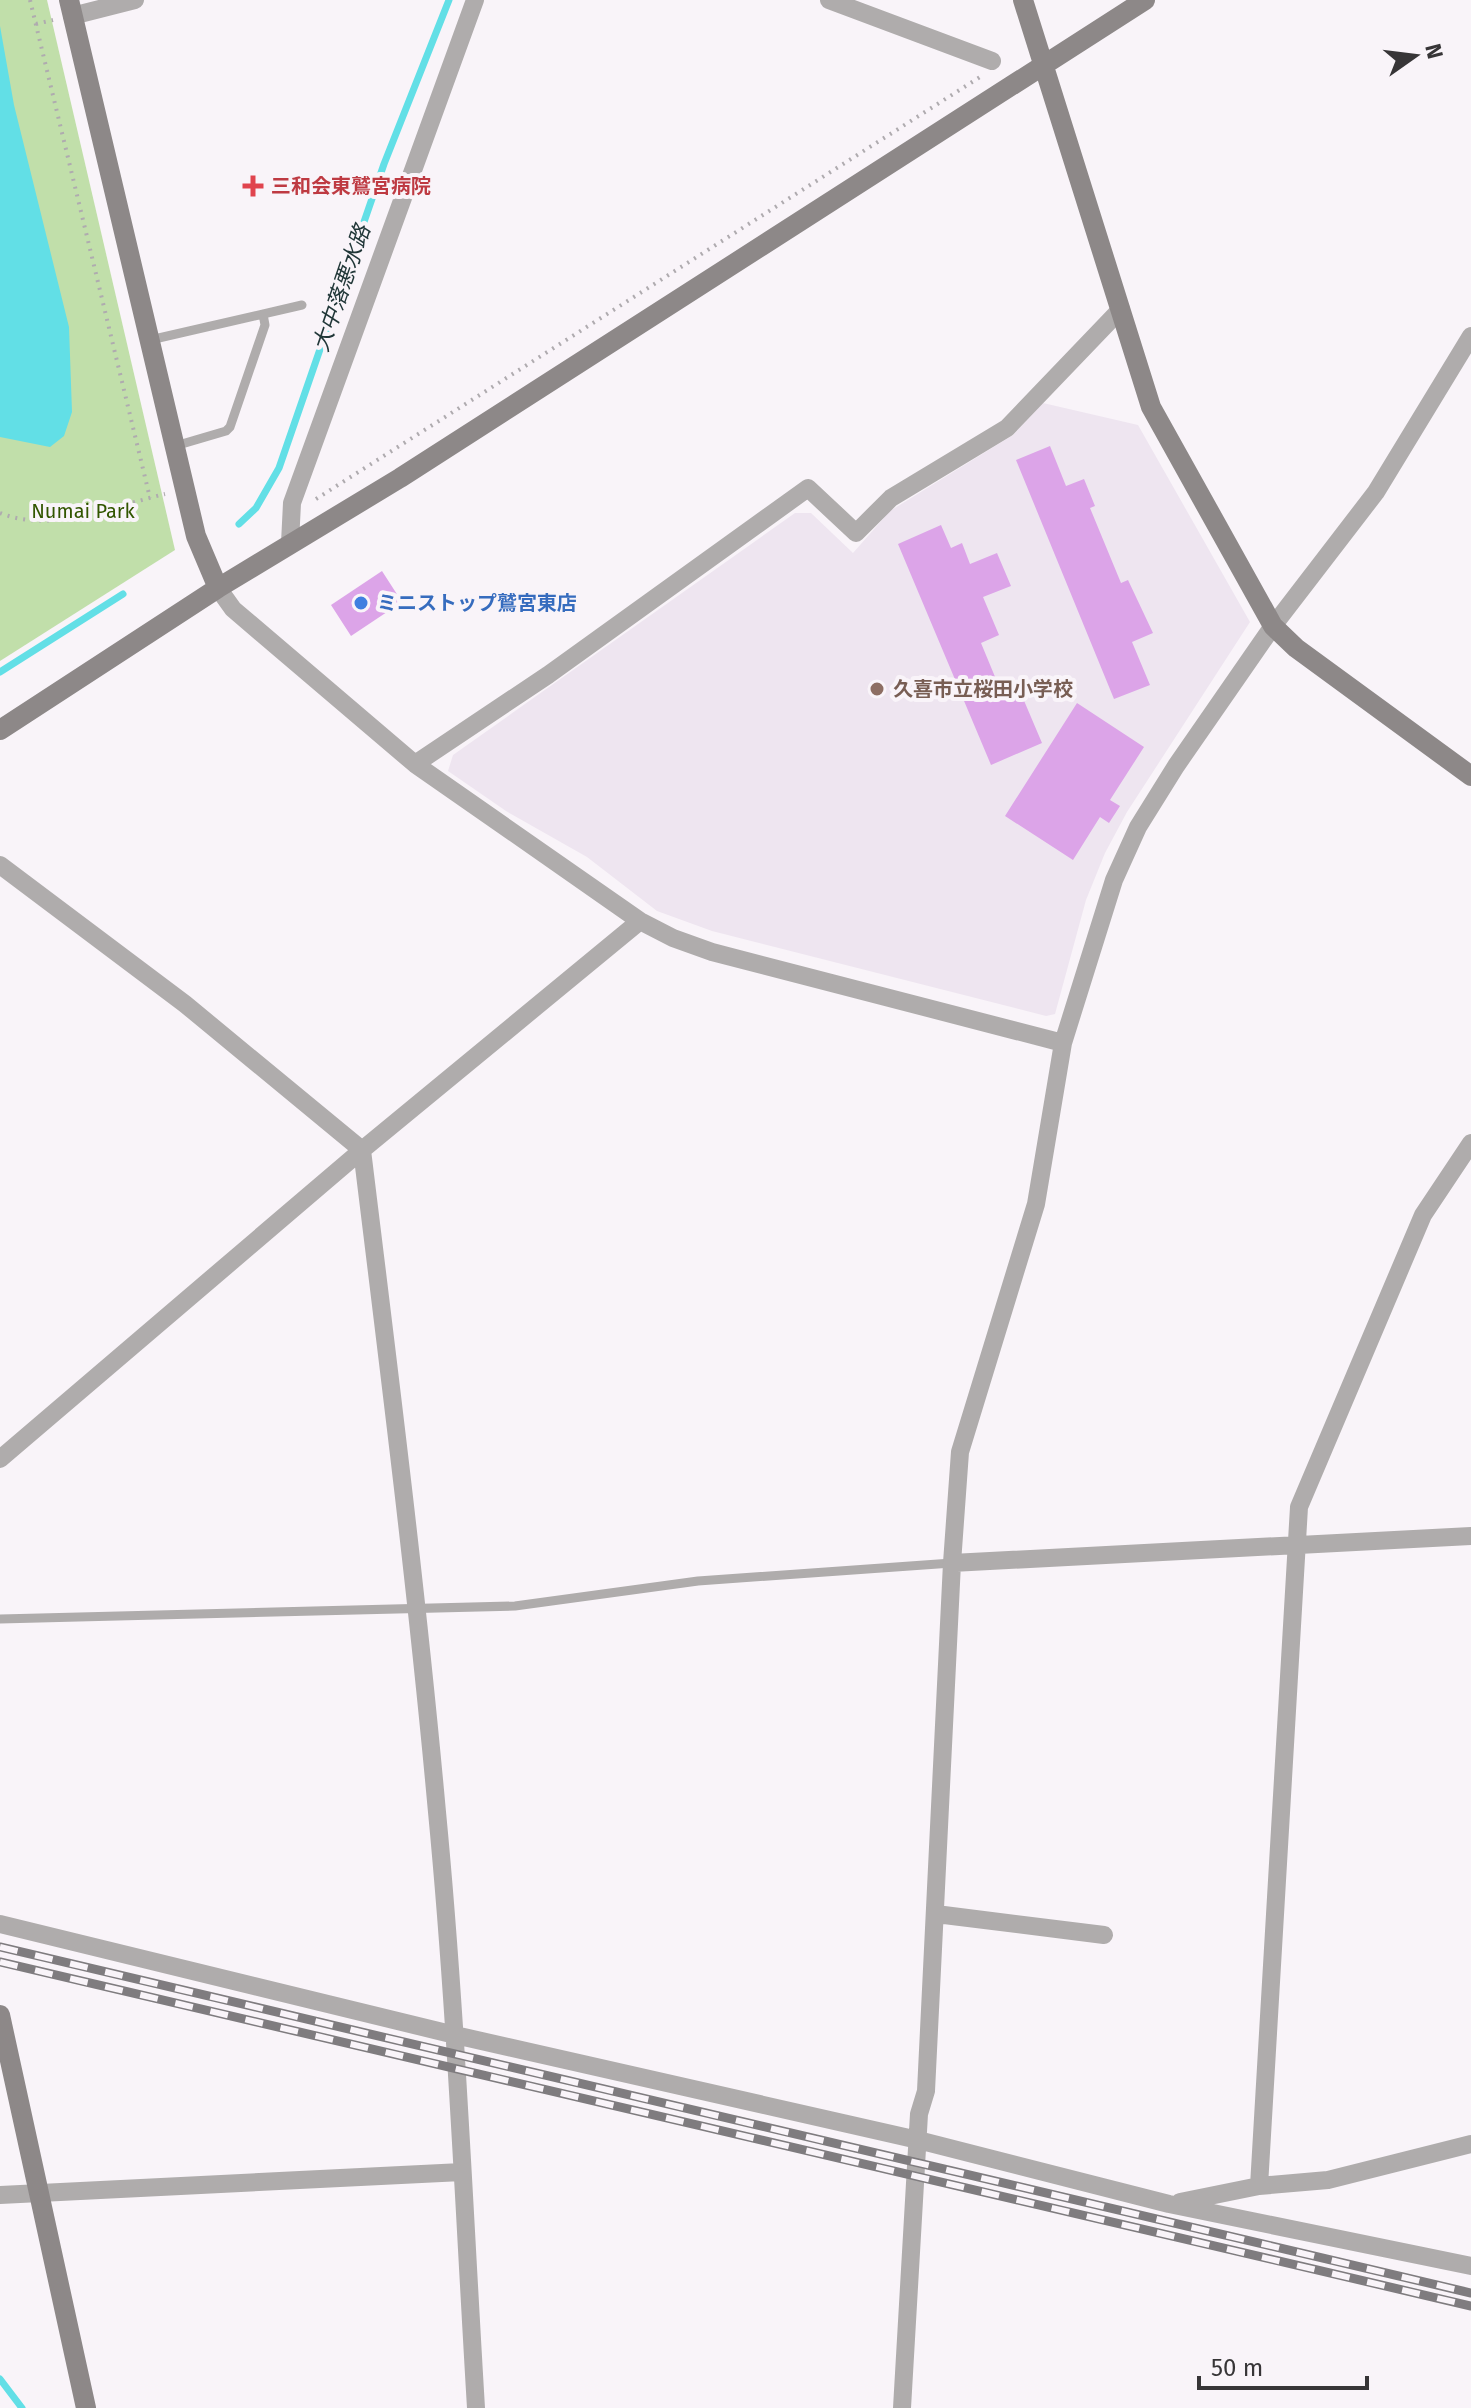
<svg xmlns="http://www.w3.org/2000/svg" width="1471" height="2408" font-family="'Fira Sans','Noto Sans JP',sans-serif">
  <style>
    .built { fill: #eee5f0 }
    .green { fill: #c1dfaa }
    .water { fill: #62dfe6 }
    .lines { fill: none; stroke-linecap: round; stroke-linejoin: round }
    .stream { stroke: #62dfe6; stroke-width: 7 }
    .building { fill: #dca4e8 }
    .path { stroke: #afabaf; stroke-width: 4; stroke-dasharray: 2 6; stroke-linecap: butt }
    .lane { stroke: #afacac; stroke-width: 9 }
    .street { stroke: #afacac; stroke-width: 18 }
    .secondary { stroke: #8d8888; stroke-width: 20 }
    .rail-casing { stroke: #7f7c7f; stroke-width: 9 }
    .rail { stroke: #f9f4f9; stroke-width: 6; stroke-dasharray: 18; stroke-linecap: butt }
    .health-dot { fill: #e0444e; stroke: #f9f4f9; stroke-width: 3 }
    .shop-dot { fill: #3f7fe0; stroke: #f9f4f9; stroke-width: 3 }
    .education-dot { fill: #8d6e63; stroke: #f9f4f9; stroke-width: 3 }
    .labels { text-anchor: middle; stroke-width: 8; stroke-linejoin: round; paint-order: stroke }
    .health-label { font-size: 20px; font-weight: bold; fill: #be3a42; stroke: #f9f4f9; text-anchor: start }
    .park-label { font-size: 20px; fill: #325600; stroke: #f9f4f9 }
    .shop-label { font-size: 20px; font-weight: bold; fill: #366cbe; stroke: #f9f4f9; text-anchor: start }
    .education-label { font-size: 20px; font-weight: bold; fill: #785e54; stroke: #f9f4f9; text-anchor: start }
    .water-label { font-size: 22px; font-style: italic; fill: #213738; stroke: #f9f4f9 }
  </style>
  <rect width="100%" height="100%" fill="#f9f4f9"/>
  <path class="built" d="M1043 403 1138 425 1250 622 1127 812 1105 853 1086 900 1055 1014 1046 1016 712 931 657 911 587 857 506 811 448 771 453 755 795 513H811L853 553 890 511 1013 435Z"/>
  <path class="green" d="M0 0H47L175 550 0 661Z"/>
  <path class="water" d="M0 26 14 105 69 327 72 412 64 436 50 447 0 437Z"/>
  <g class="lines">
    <path class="stream" d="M239 524 256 508 279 468 384 164 449 0
      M0 672 123 594
      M0 2379 22 2408"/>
  </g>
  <path class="building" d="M1050 446 1066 486 1084 479 1095 506 1090 508 1121 583 1128 580 1153 633 1132 642 1150 685 1114 699 1016 460Z
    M941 525 951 548 962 543 970 564 997 553 1011 586 983 597 999 635 981 643 998 684 1014 677 1042 743 991 765 898 544Z
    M382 571 402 602 351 636 331 605Z
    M1077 703 1144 747 1110 800 1120 806 1109 823 1100 817 1073 860 1005 816Z"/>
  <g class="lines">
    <path class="path" d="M30 0 150 498
      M36 24 53 20
      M316 499 980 77
      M0 513C52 534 113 506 165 494"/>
    <path class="lane" d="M150 340 302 305
      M175 446 226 431 230 427 265 325 263 314
      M0 1619 515 1606 698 1581 952 1563"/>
    <path class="street" d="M829 0 992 61
      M72 16 135 0
      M290 543 292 503 475 0
      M218 588 233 609 415 764 640 921 673 938 712 952 1063 1043
      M415 764 548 675 808 488 856 533 891 498 1007 428 1121 309
      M0 865 185 1004 362 1150C389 1371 417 1591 437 1812 456 2010 464 2209 476 2408
      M0 1459 362 1150 640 921
      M952 1563 1471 1536
      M936 1914 1104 1935
      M0 1924 455 2035 918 2140 1169 2204 1471 2266
      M1259 2186 1299 1507 1423 1215 1471 1143
      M0 2195 462 2172
      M1180 2202 1259 2186 1328 2180 1471 2144
      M902 2408 919 2114 926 2091 952 1563 960 1452 1036 1204 1063 1043 1114 880 1138 827 1176 766 1273 626 1376 492 1471 336"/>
    <path class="secondary" d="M69 0 196 536 218 588
      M1023 0 1151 407 1273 626 1296 648 1471 776
      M0 730 218 588 400 478 1145 0
      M0 2015 86 2408"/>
    <defs>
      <path id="rail" d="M0 1947 1471 2293
        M0 1962 1471 2306"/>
    </defs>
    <use href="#rail" class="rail-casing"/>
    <use href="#rail" class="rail"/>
  </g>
  <path class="health-dot" d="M249 174h8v8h8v8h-8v8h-8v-8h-8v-8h8z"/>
  <circle class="shop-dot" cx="361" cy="603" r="8"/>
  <circle class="education-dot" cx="877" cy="689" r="8"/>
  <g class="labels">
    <g class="health-label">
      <text x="271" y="193">三和会東鷲宮病院</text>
    </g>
    <g class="park-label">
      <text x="83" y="518">Numai Park</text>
    </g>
    <g class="shop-label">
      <text x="377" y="610">ミニストップ鷲宮東店</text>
    </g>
    <g class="education-label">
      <text x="893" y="696">久喜市立桜田小学校</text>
    </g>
    <g class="water-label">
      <text transform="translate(341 288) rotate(-71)" y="8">大中落悪水路</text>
    </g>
  </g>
  <g transform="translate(1415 56) rotate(76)" stroke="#f9f4f9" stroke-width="6" paint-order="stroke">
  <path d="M0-6L14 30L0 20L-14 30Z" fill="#373537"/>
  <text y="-12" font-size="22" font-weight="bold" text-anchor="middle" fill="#373537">N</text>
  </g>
  <path d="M1199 2376v12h168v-12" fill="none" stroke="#373537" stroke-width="4"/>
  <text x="1211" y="2376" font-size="24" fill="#373537" stroke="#f9f4f9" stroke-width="6" paint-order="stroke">50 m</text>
</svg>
